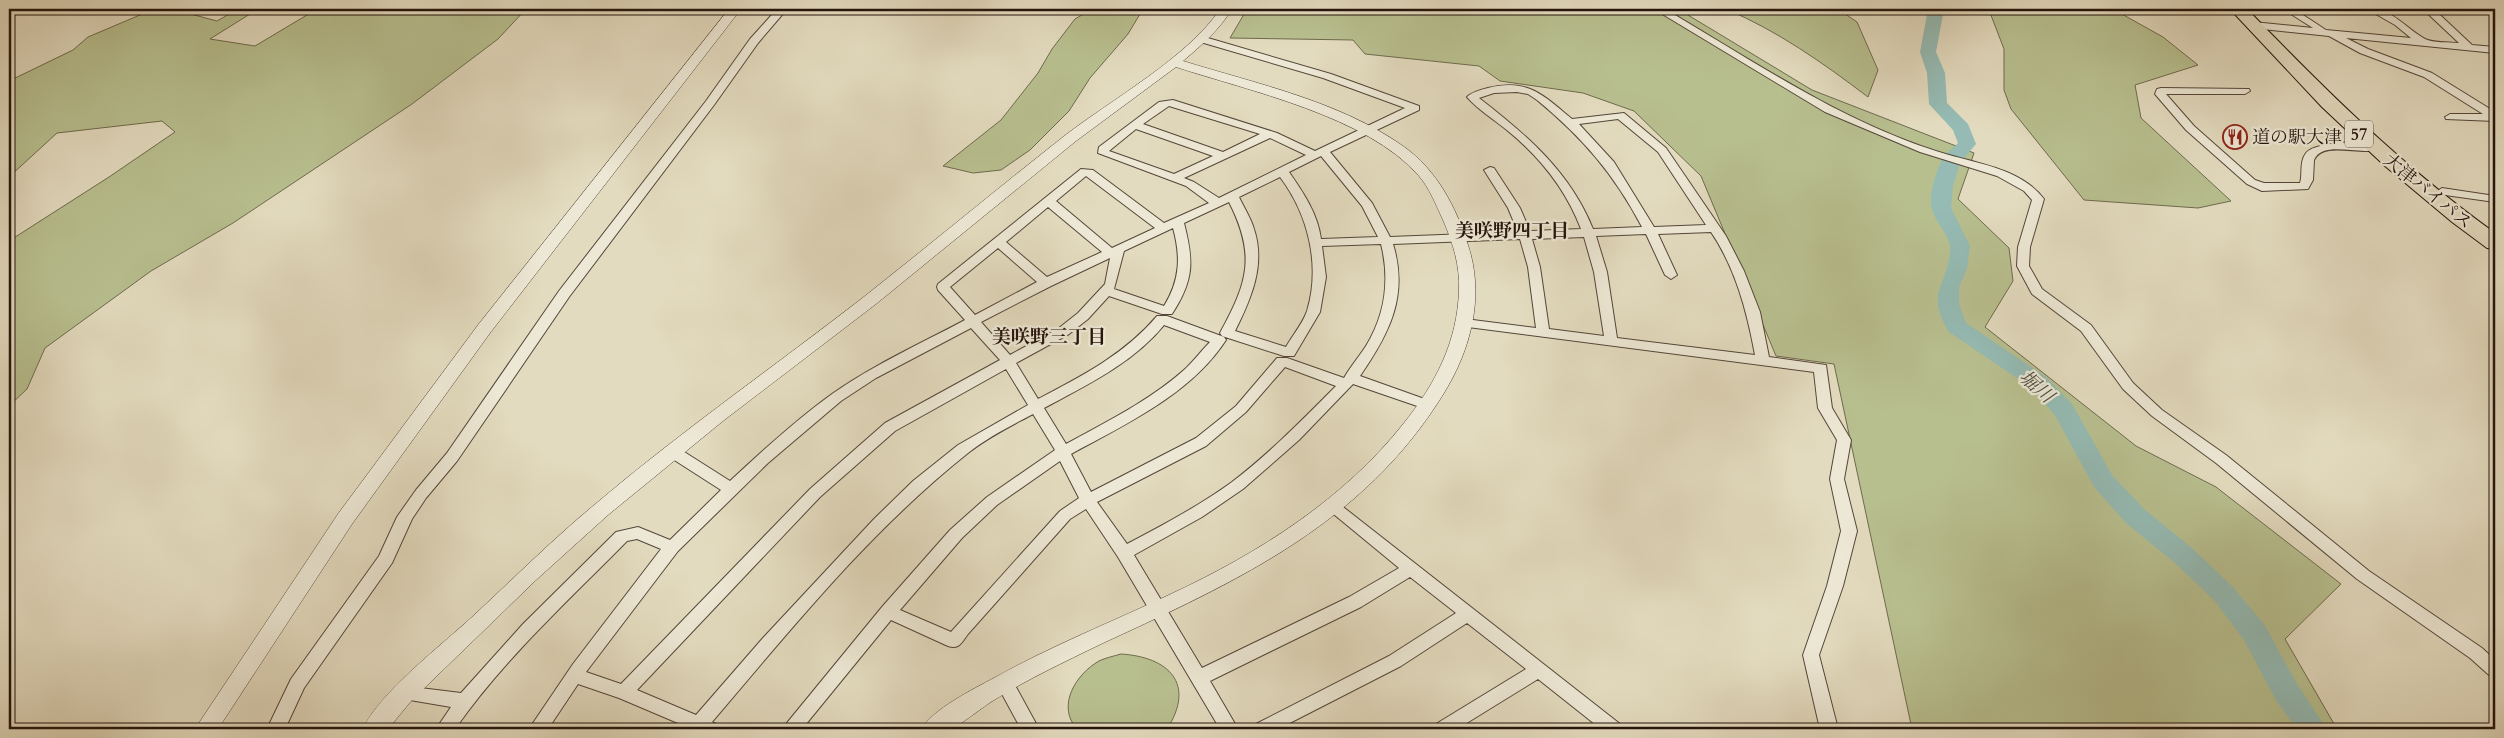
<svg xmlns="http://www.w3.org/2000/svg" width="2504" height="738" font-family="Cardo,'Noto Serif JP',serif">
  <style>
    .green { fill: #b8bf8f; stroke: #6e6a4e }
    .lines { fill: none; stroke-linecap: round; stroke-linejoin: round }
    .river { fill: #95bbb4; fill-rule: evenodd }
    .minor-casing { stroke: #544639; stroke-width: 2 }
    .tertiary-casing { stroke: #544639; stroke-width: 1 }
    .trunk-casing { stroke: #24140c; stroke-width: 2 }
    .minor { fill: #ede8d5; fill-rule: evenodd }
    .tertiary { fill: #ede8d5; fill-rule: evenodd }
    .trunk { fill: #e3dbbf; fill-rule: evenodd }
    .labels { text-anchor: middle; stroke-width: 4.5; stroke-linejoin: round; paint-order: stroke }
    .shield { fill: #ede8d5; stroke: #605448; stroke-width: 1 }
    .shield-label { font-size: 16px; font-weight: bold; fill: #24140c }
    .poi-label { font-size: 18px; fill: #24140c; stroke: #ede8d5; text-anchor: start }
    .street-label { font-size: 18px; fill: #24140c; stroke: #ede8d5 }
    .neighbourhood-label { font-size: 19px; font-weight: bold; fill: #24140c; stroke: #ede8d5 }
    .water-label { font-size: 19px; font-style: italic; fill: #4c4e47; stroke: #ede8d5 }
  </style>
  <rect width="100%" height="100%" fill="#e3dbbf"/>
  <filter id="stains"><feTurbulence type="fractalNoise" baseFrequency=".004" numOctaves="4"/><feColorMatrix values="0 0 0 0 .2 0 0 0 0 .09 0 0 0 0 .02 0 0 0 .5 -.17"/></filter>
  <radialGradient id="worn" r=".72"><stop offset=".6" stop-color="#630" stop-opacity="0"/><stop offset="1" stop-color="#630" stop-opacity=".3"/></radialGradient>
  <path class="green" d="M154 9H193L187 13 217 21 238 9H258L210 39 255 46 317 9H526L498 39 412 104 233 223 151 271 45 348 27 389 9 406V241L109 177 175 132 162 121 57 133 9 177V81L73 50 88 37Z
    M1092 9H1143L1128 34 1090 78 1069 111 1030 150 1001 170 973 173 943 166 1001 120 1038 73 1052 49 1075 19Z
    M1247 9H1678L1812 90 1974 153 1958 199 2009 248 2013 281 1985 327 2136 446 2216 487 2341 584 2285 639 2337 729H1912L1834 364 1776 356 1701 176 1634 111 1583 93 1500 81 1479 66 1365 54 1353 40 1230 38Z
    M1726 9H1838L1857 22 1878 70 1868 97C1823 63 1778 31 1726 9Z
    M1990 9H2099L2120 13 2163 37 2198 65 2135 85 2141 118 2231 201 2198 208 2084 200 2011 109 2004 90V49L1989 10Z
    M1121 654C1169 657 1196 684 1167 729H1077C1056 706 1076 674 1099 661 1105 658 1114 656 1121 654Z"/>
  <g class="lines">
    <path class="river" d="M1928 9H1944L1936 52 1945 73 1947 103 1968 124 1976 144 1960 163 1953 186 1951 208 1970 246 1967 269 1959 287V304L1966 323 2046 377 2072 404 2112 475 2144 509 2193 549 2232 586 2264 624 2297 684 2327 729H2297L2277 702 2244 640 2214 600 2175 563 2126 523 2094 487 2055 415 2030 387 1949 332C1923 291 1951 283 1950 247 1949 234 1935 222 1932 209 1928 196 1936 172 1942 160 1945 154 1953 148 1958 143L1953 130 1929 104 1927 73 1920 52Z"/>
    <defs>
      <path id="minor" d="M777 9H787L758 43 714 105 569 297 457 461 426 498 412 519 392 563 304 688 285 729H267L291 679 379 556 397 517 416 490 447 453 559 291 706 101 750 39Z
        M1654 9H1665C1757 63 1846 125 1949 155 1981 164 2022 170 2044 199L2030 247 2029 266 2042 289 2091 325 2133 383 2162 410 2226 455 2369 571 2482 648 2495 660V677L2489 675 2470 658 2357 579 2216 463 2152 416 2123 389 2081 331 2032 294 2017 266 2018 247 2032 200 2024 191 1997 176 1920 152 1825 112Z
        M2283 9H2294L2326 30 2411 38 2395 25 2367 9C2391 7 2405 28 2425 39 2433 43 2449 42 2459 43L2425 11 2427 9H2456L2459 12 2457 14H2439L2472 45 2495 47V53L2346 38 2368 49 2432 73 2495 112V121L2446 119 2445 117 2450 114H2483L2424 77 2360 53 2329 36 2253 28 2248 25 2253 22 2313 28Z
        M2488 9H2495V14Z
        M1201 36 1331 74 1419 106V110L1330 152 1372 203 1390 237 1518 232 1508 208 1484 170 1490 167 1494 168 1520 208 1530 231 1581 229C1566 190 1541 158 1508 131 1495 120 1478 110 1467 97 1472 92 1480 90 1488 88 1528 78 1543 95 1572 119L1624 113 1666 148 1726 236 1744 271 1760 312 1769 357 1826 365 1832 408 1851 440 1844 479 1857 531 1843 586 1819 655 1838 729H1820L1803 655 1827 586 1841 531 1830 479 1837 440 1818 408 1814 372 1460 326 1458 323 1465 319 1536 328 1528 267 1520 239 1393 244C1409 296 1389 334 1360 376L1433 402 1435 405 1433 408H1423L1353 384 1299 440 1243 489 1202 517 1134 555 1202 668 1349 597 1399 568 1325 507 1328 503H1338L1620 724 1623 729H1601L1538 679 1457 729H1433L1436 724 1526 669 1467 623 1401 666 1278 729H1253L1256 724 1389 656 1456 613 1410 577 1361 607 1210 681 1238 729H1220L1118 557 1086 509 1070 519 968 634C962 642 959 650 948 646L891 620 802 729H782L882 607 950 530 987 497 1055 450 1033 414C1011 426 988 437 968 453 871 530 792 628 712 722L716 724 719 729H692L619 698 578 684 548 729H529L573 664 661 549 637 539 627 541C567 602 504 659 455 729H436L451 707 398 698 395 693 398 688 404 686 461 693 523 624 616 532 638 527 670 540 721 490 668 456 666 452 668 448H678L730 481C762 451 796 420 832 394 873 365 920 344 965 320L938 290 937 287 938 284 1081 169 1093 170 1164 223 1209 203 1186 186 1098 153 1099 147 1159 102 1173 100 1277 133 1315 151 1405 108 1323 78 1197 41 1196 39ZM1517 92 1528 94 1537 100C1583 138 1614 174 1642 227L1593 229C1570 172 1527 135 1479 98L1494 93ZM1169 106 1260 134 1223 152 1143 124ZM1618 119 1658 152 1706 225 1654 227 1614 162 1579 124ZM1136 129 1213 156 1174 174 1109 151ZM1270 138 1306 155 1219 198 1194 182 1184 178ZM1321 156 1362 206 1378 237 1321 239C1318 214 1303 192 1289 172ZM1086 176 1155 228 1112 248 1056 201ZM1280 177C1308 214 1321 265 1307 311 1303 323 1292 336 1286 347L1235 331C1251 299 1266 265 1254 229 1251 218 1244 208 1239 197ZM1229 202C1256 255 1248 282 1220 333L1222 336 1284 356H1294L1320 312 1326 277 1322 246 1381 244C1390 280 1385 315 1366 346 1359 357 1350 367 1344 378L1287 358H1277L1236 406 1196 438 1091 492 1071 454C1126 424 1191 394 1226 340L1224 337 1167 316H1157C1125 354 1082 376 1038 399L1016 363 1069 334 1088 319 1109 296 1162 314H1172C1194 280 1194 262 1184 223ZM1048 207 1102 252 1047 277 1006 242ZM1173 228C1181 257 1180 280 1164 306L1114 289 1124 251ZM1711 232C1736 269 1747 312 1755 355L1617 338 1607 272 1596 236 1646 234 1665 275 1671 279 1677 275 1658 234ZM1584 237 1594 272 1604 336 1549 329 1540 267 1532 239ZM998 248 1037 282 975 315 950 287ZM1110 258 1105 284 1078 313 1059 328 1010 355 981 322 1051 286ZM1164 325 1210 342C1201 351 1193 362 1184 370 1149 401 1106 422 1066 444L1044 408C1087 385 1133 363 1164 325ZM971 328 1000 360 885 423 810 489 621 684 586 672 678 551 768 463 841 401 876 378ZM1285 367 1336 386C1303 419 1270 453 1232 482 1199 506 1163 525 1127 544L1097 502 1206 446 1246 412ZM1006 369 1028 405 958 445 913 481 874 519 763 638 696 715 637 690 820 497 895 431ZM1060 461 1079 498 1060 511 951 632 900 610 962 538 997 505Z
        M2161 88 2249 89 2250 91 2245 94H2166L2194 126 2255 180 2264 183H2300C2303 174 2299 162 2306 153 2314 142 2371 138 2380 147 2367 159 2324 138 2314 160L2313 180 2308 189 2262 191 2247 184 2186 130 2155 94 2157 89Z
        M2442 188 2495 196V202L2438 194 2436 192Z
        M1005 676 1011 678 1039 729H1021L996 683 999 678Z"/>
      <path id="tertiary" d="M729 9H741L490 333 352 524 218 729H195L338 514 478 325Z
        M1220 9H1232C1219 30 1202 45 1183 61 1257 84 1339 101 1403 146 1437 170 1456 207 1468 245 1485 296 1471 349 1444 393 1363 525 1235 582 1101 644 1064 662 1028 679 994 700 984 706 959 726 951 729 943 732 930 729 922 729 930 711 975 688 994 678 1051 646 1112 622 1171 594 1259 553 1344 499 1404 423 1436 383 1457 342 1459 291 1460 265 1453 243 1443 220 1436 205 1430 189 1419 176 1367 116 1249 91 1176 67L1076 141 876 304 723 421 608 515 535 581 412 700 388 729H363C378 694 443 644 472 617 512 580 551 541 593 506 680 432 775 366 865 296 932 243 997 189 1063 137 1109 101 1189 57 1220 9Z"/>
      <path id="trunk" d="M2230 9H2247C2325 90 2404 168 2495 233V249L2487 248 2452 222 2385 166 2322 107Z"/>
    </defs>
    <use href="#minor" class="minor-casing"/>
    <use href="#tertiary" class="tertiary-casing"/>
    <use href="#trunk" class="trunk-casing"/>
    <use href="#minor" class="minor"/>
    <use href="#tertiary" class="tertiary"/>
    <use href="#trunk" class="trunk"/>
  </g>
  <defs>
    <symbol id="restaurant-ring" viewBox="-11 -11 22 22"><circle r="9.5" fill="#ede8d5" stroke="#8f2418" stroke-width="1.5"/><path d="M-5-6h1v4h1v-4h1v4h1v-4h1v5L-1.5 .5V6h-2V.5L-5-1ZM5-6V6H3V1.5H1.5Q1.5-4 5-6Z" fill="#8f2418"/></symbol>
  </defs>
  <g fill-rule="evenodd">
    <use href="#restaurant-ring" x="2221" y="123" width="28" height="28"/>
  </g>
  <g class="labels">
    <rect class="shield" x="2345" y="120.5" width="28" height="27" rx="4"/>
    <g class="shield-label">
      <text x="2359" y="140">57</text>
    </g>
    <g class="poi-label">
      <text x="2252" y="143">道の駅大津</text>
    </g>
    <g class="street-label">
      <text transform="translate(2428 191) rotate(39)" y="6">大津バイパス</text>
    </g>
    <g class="neighbourhood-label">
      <text x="1512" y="237">美咲野四丁目</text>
      <text x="1049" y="343">美咲野三丁目</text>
    </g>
    <g class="water-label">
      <text transform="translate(2037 386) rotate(41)" y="7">堀川</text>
    </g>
  </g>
  <rect width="2504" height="738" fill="none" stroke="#e3dbbf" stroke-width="30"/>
  <rect x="10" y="10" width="2484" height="718" fill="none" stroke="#24140c" stroke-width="2.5"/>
  <rect x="15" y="15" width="2474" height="708" fill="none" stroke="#24140c"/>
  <rect width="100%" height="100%" filter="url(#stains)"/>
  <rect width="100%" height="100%" fill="url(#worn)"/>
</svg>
